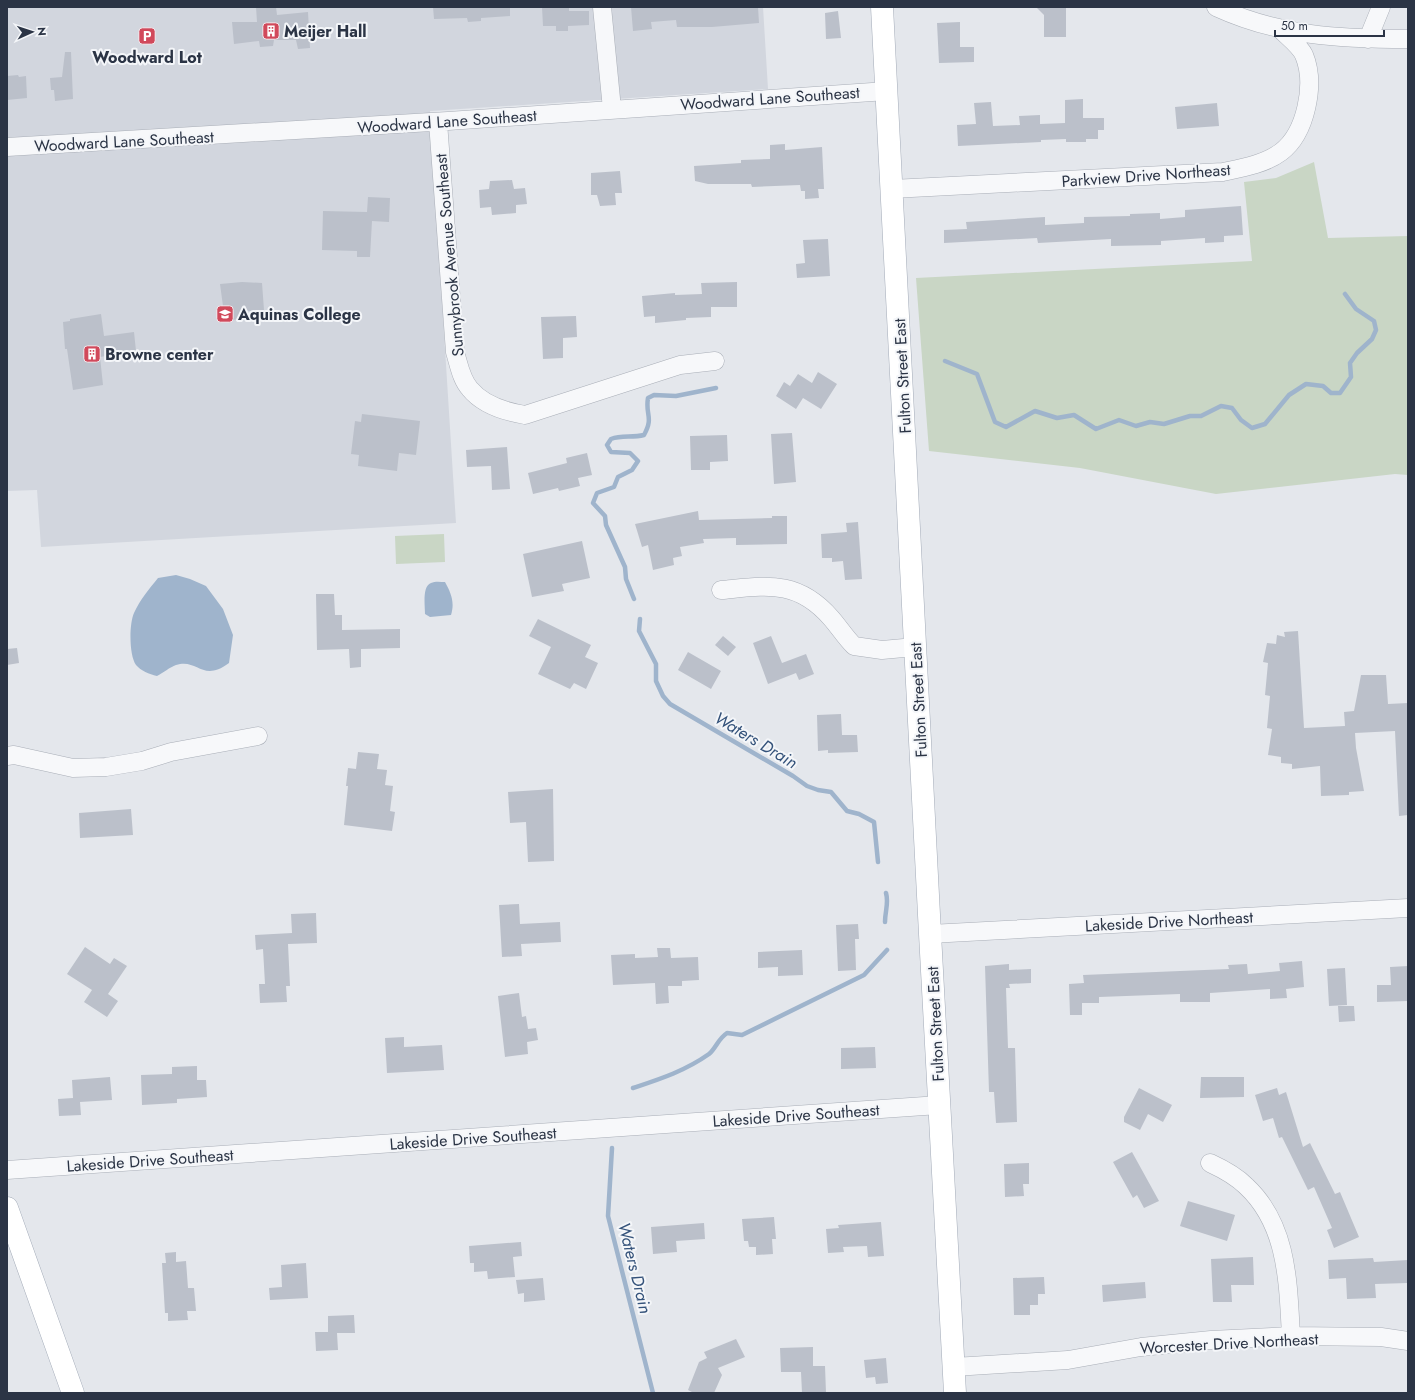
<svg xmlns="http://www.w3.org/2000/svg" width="1415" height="1400" font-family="Jost,sans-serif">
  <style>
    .built { fill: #d2d6de }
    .green { fill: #c9d6c5 }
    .water { fill: #9fb4cc }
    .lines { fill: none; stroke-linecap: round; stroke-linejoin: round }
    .stream { stroke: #9fb4cc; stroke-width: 4.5 }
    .building { fill: #bbc0ca }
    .minor-casing { stroke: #a9aeb7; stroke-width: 19 }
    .major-casing { stroke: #a3abb8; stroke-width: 23 }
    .minor { stroke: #f7f8fa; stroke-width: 18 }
    .major { stroke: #fff; stroke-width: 22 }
    .labels { text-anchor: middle; stroke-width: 4; stroke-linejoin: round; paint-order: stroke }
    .poi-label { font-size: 16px; font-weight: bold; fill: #2b3445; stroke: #f4f6f9; text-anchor: start }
    .street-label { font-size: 16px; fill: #2b3445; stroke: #f4f6f9 }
    .water-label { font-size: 17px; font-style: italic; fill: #34527a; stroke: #f4f6f9 }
  </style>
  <rect width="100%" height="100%" fill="#e4e7ec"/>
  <path class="built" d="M7 7H763L768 89 430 111 456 523 41 547 37 490 7 491Z"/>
  <path class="green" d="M1314 162 1328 238 1408 236V475L1395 474 1216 494 1080 468 929 451 916 278 1252 261 1244 182 1276 178Z
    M444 534 445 562 396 564 395 536Z"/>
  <path class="water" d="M176 575 190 579 206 586 223 609 233 635 229 663C202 683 198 658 176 665 170 667 163 673 157 676 149 674 141 671 136 665 129 655 129 624 134 613 140 600 149 589 158 578Z
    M445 582C451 593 455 602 451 615L430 617 425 614C425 606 422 586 431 583 435 581 441 582 445 582Z"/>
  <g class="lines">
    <path class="stream" d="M945 361 977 374 995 422 1006 427 1035 411 1057 418 1074 415 1096 429 1119 420 1136 426 1150 422 1164 424 1190 416H1201L1221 406 1232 408 1241 420 1252 428 1265 424 1289 395 1306 384 1323 386 1331 393H1340L1351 377 1350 363 1357 353 1372 339 1376 330 1374 321 1356 309 1345 294
      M634 599 626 579 625 567 606 525 605 516 593 503 597 493 614 487 618 477 632 470 638 461 630 453 611 452 607 445 611 439C622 435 632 438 644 435 654 417 645 415 648 398L654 395 676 396 716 388
      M640 619 639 631 656 664V681L663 696 670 704 793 776 807 786 818 790 831 792 847 811 859 814 874 822 878 862
      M885 922C885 911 889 903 886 893
      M633 1088C660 1079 685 1071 709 1054 716 1048 718 1039 727 1033L742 1035 864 975 887 950
      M612 1148 608 1216 653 1393"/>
  </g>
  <path class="building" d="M256 7H276L277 15 308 12 310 48 298 49 296 40H274L273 46 260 47 259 41 234 44 232 22H257Z
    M433 7H510V16L481 18V21L468 22 467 18 434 19Z
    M542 7H569V11H589V25L568 26V31H556V26H543Z
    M631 7H758L759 23 712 27H677L676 20 651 22 652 29 633 31Z
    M1036 7H1066V37H1044V15Z
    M838 11 841 38 826 39 825 13Z
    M960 22V47H974V62L939 63 937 23Z
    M65 52H71L73 99 55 101 54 90H51L50 78 62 77Z
    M18 75 19 77 26 76 27 98 7 100V76Z
    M1083 99V118H1104V130H1098V139H1086V142H1066V139L1041 140V142L958 146 957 125 976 124 974 103 991 102 993 126 1020 125 1019 116 1040 115V124L1065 123V100Z
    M1217 103 1219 126 1177 129 1175 107Z
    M785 144V150L822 147 824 189H818L819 198 805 199V191H801L800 185 752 187 751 184H708L695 181 694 166 741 163V160L770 159V145Z
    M620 171 622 193H615L616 205 600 206 597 195H591V173Z
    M512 180 514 189 525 188 527 204 516 205V213L492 215 491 207 480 208 479 190 489 189 490 181Z
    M368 197 390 198 389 222 372 221 370 257H357V251L322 250 323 211 367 212Z
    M1241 206 1243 235 1224 236V242L1205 243V238L1161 241V245L1111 246V239L1038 243 1037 238 944 243V230L967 229 966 222 1045 217V225L1084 223V217L1130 216V214L1160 213V219L1185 217V210Z
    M828 239 830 276 797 278 796 264 805 263 803 240Z
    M242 282 262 283 264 310 247 311V318L225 321 220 284Z
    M737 282V307H711V317L686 318V320L655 323V316L644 317 642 296 675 293V295L702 294 701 283Z
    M101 314 104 336 134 332 136 351 100 357 103 385 73 390 67 349H65L63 322 70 321V319Z
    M576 316 577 337 563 338V358L543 359 541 317Z
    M818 372 837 384 821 409 803 398 796 409 776 396 784 382 790 386 798 374 812 383Z
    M362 414 420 421 416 455 399 453 397 471 358 466 359 455 351 454 355 421 361 422Z
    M792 433 796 482 774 484 771 434Z
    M727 435 728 461 710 462V470H691L690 436Z
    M507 447 510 489 492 490 491 466 467 467 466 450Z
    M587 453 592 475 578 478 580 486 559 491 558 488 533 494 528 473 567 463 566 458Z
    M698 511 699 520 772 518V516H787V544L736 545V538L703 539 704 543 680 547 682 556 673 558 674 565 653 570 648 545 642 547 635 524Z
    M858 522 862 579 845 580 843 561 832 562V558H822L821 534 847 532 846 523Z
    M582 541 590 578 562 584 564 591 532 597 523 554Z
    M316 594H334L335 615H342V630L400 629V648L361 649V667L350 668 349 649 317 650Z
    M538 619 591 645 585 657 598 663 586 689 574 683 570 689 538 674 551 647 529 636Z
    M1298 631 1304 728 1345 726 1344 712 1354 711 1361 675H1386L1388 704 1408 703V815L1399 816 1395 731 1355 733 1356 748 1364 791 1349 792V795L1321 796 1320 766 1292 769V764L1281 763V757L1268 755 1272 729 1267 728 1270 696 1265 695 1268 663 1263 662 1267 643 1276 644 1277 635 1285 637 1284 632Z
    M723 636 736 647 728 656 715 645Z
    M771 636 782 663 806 654 814 674 799 680 796 673 768 684 753 643Z
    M17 648 19 663 7 665V649Z
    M688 652 721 671 711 689 678 670Z
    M841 714 842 735H857L858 752 828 753V750L818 751 817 715Z
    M358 752 379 754 377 769 387 770 385 785 393 786 390 811 395 812 392 831 344 825 348 786H346L348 768 356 769Z
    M553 789 554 861 528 862 526 822 510 823 508 792Z
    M131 809 133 835 80 838 79 813Z
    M519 904 520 924 560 922 561 942 521 944 522 956 502 957 499 905Z
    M316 913 317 943 288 944 290 986H286L287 1002 260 1003 259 984H265L263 949 256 950 255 935 292 933 291 914Z
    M858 924 859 939H855L856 970 838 971 836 925Z
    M85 947 110 964 114 958 127 966 108 994 118 1001 107 1017 84 1002 92 990 67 974Z
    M657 948H670L671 958 698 957 699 980 682 981V986H668L669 1003 656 1004 655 983 613 985 611 955 635 954V958L658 957Z
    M802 950 803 975 778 976V967L758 968V952Z
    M1302 961 1304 987 1286 989 1287 998 1270 999V989L1210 993V1002H1180V994L1099 997V1003H1082V1015H1070L1069 984 1084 983 1083 975 1229 969 1228 965 1247 964 1248 974 1280 971 1279 963Z
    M1009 964V970L1031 969V983L1009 984 1010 988H1006L1008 1048H1015L1017 1122 996 1123 994 1092H989L985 966Z
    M1408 966V1001L1377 1002V985H1391L1390 967Z
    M1345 968 1347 1005 1329 1006 1327 969Z
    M519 993 522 1017 526 1016 528 1029 536 1028 538 1040 527 1042 528 1054 505 1057 498 996Z
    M1338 1006H1354L1355 1021 1339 1022Z
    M404 1037V1047L442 1045 444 1070 387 1073 385 1038Z
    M875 1047 876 1068 841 1069V1048Z
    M197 1066V1080H206L207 1097 177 1099V1103L142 1105 141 1075 172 1074V1067Z
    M110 1077 112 1100 80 1102 81 1115 59 1116 58 1099 73 1098 72 1080Z
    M1201 1077H1244V1097L1200 1098Z
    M1139 1088 1172 1105 1163 1122 1148 1114 1140 1130 1124 1122V1117Z
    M1277 1088 1279 1095 1286 1092 1303 1147 1310 1143 1335 1194 1340 1192 1359 1237 1334 1248 1327 1230 1332 1228 1314 1187 1308 1190 1282 1137 1279 1138 1273 1118 1263 1121 1255 1095Z
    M1132 1152 1159 1201 1144 1208 1137 1195 1133 1198 1113 1162Z
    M1029 1163V1184H1023L1024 1196 1005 1197 1004 1164Z
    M1188 1201 1235 1215 1227 1241 1180 1226Z
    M774 1217 776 1239H772L773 1254 756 1255V1247H749L748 1241H744L742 1219Z
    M881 1222 884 1256 868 1257 867 1246 843 1247 844 1252 828 1253 826 1229 839 1228 838 1225Z
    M704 1223 705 1239 676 1241 677 1252 653 1254 651 1227Z
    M521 1242 522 1256 513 1257 515 1277 488 1279 487 1271 474 1272V1263H470L469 1246Z
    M176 1252V1262L186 1261 188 1288H194L196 1311H187L188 1320 168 1321V1313H165L162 1263H166L165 1253Z
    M1253 1257 1254 1285H1231L1232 1302H1213L1211 1259Z
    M1373 1258 1374 1262 1408 1260V1283L1375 1284 1376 1298 1347 1299 1346 1278 1329 1279 1328 1260Z
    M306 1263 308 1298 270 1300 269 1288 282 1287 281 1265Z
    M1044 1277 1045 1294H1038V1305H1030V1315H1014L1013 1278Z
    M543 1278 545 1300 524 1302V1293L518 1294 516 1280Z
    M1145 1282 1146 1298 1103 1302 1102 1285Z
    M354 1315 355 1333H337L338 1350 316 1351 315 1332H328V1316Z
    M736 1339 745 1357 718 1368 722 1375 714 1393H694L688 1390 699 1362 707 1358 704 1352Z
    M813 1347V1366H825L826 1393H802L801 1372H781L780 1348Z
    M886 1358 888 1383 876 1384 875 1377 866 1378 864 1360Z"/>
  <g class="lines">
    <defs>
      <path id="minor" d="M602 7 612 109
        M1216 7C1279 36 1340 39 1408 39
        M1368 39 1381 7
        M438 122 455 352C459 365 461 379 470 389 483 405 507 412 525 415L680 365 715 361
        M7 147 448 121 887 91
        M892 189 1223 172C1242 168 1265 164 1281 152 1306 133 1316 84 1304 55 1300 46 1288 37 1281 30
        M721 590C766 586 797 579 831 618 839 627 845 637 854 646L882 650 915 647
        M7 756 14 755 73 768 106 767 142 761 171 752 258 736
        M930 934 1408 908
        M1210 1163C1223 1169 1236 1176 1246 1186 1288 1225 1288 1283 1291 1336
        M7 1170 939 1105
        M954 1367 1068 1360 1141 1347 1211 1340 1291 1336 1381 1337 1408 1341"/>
      <path id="major" d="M882 7 930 934 955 1393
        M7 1208 73 1393"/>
    </defs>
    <use href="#minor" class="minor-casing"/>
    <use href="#major" class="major-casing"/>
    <use href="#minor" class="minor"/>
    <use href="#major" class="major"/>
  </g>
  <defs>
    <symbol id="building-square" viewBox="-11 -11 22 22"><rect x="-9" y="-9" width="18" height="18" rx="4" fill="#d1495b" stroke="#f4f6f9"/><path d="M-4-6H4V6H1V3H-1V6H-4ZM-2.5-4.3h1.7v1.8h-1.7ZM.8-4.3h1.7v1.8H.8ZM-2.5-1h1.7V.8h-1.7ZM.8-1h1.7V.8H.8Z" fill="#fff"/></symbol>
    <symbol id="parking-square" viewBox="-11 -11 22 22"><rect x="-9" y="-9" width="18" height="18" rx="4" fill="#d1495b" stroke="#f4f6f9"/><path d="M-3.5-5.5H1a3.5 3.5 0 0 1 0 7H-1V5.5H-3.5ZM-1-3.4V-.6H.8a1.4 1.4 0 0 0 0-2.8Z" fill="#fff"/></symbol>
    <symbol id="university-square" viewBox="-11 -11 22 22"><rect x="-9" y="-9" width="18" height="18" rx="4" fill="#d1495b" stroke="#f4f6f9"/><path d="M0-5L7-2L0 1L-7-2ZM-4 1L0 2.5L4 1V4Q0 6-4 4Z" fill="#fff"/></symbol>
  </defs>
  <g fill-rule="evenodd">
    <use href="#building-square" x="261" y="21" width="20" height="20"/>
    <use href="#parking-square" x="137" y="26" width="20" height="20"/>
    <use href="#university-square" x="215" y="304" width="20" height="20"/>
    <use href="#building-square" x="82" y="344" width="20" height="20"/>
  </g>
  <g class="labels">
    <g class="poi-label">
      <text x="284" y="37">Meijer Hall</text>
      <text x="147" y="63" text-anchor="middle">Woodward Lot</text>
      <text x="238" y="320">Aquinas College</text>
      <text x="105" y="360">Browne center</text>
    </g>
    <g class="street-label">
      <text transform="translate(770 98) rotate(-4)" y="6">Woodward Lane Southeast</text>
      <text transform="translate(447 121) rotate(-4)" y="6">Woodward Lane Southeast</text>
      <text transform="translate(124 141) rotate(-3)" y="6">Woodward Lane Southeast</text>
      <text transform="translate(1146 175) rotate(-4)" y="6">Parkview Drive Northeast</text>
      <text transform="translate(449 255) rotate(-95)" y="6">Sunnybrook Avenue Southeast</text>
      <text transform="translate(902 376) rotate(-93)" y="6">Fulton Street East</text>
      <text transform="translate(918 700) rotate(-93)" y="6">Fulton Street East</text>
      <text transform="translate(1169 921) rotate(-3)" y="6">Lakeside Drive Northeast</text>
      <text transform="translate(935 1024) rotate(-93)" y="6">Fulton Street East</text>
      <text transform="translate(796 1115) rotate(-4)" y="6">Lakeside Drive Southeast</text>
      <text transform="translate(473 1138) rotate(-4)" y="6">Lakeside Drive Southeast</text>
      <text transform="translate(150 1160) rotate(-4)" y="6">Lakeside Drive Southeast</text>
      <text transform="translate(1229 1343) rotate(-3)" y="6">Worcester Drive Northeast</text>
    </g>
    <g class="water-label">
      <text transform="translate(756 740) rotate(31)" y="6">Waters Drain</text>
      <text transform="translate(635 1268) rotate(76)" y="6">Waters Drain</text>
    </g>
  </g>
  <rect width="1415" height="1400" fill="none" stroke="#2b3445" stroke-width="16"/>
  <g transform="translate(32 32) rotate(87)" stroke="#f4f6f9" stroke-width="3" paint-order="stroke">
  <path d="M0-3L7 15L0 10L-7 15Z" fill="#2b3445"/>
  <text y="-6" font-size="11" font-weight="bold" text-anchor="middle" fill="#2b3445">N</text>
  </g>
  <path d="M1275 30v6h109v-6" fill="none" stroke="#2b3445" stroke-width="2"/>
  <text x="1281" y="30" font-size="12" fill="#2b3445" stroke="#f4f6f9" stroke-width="3" paint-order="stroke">50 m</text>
</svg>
